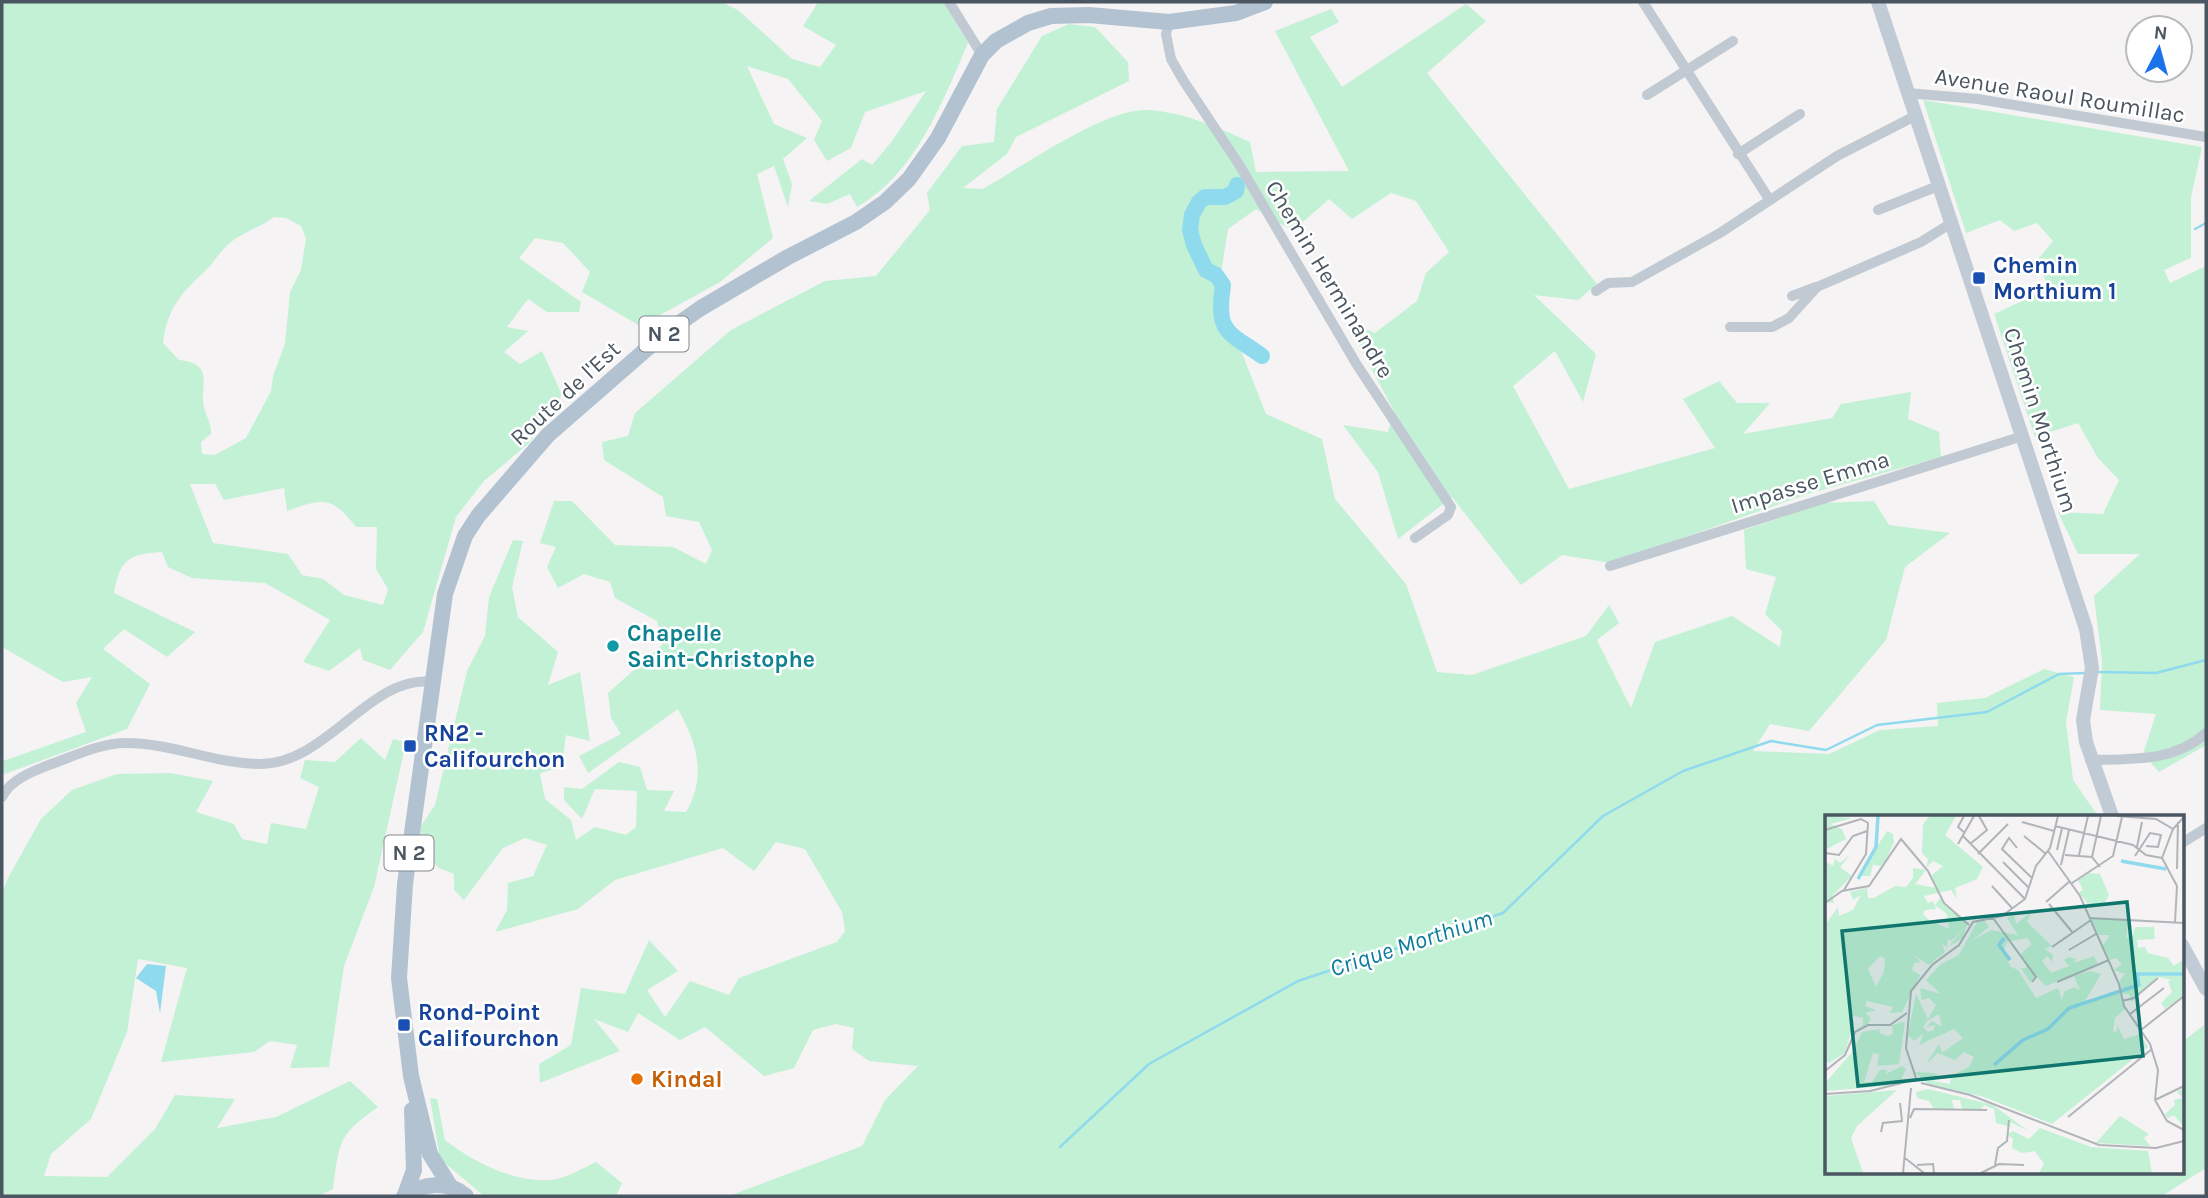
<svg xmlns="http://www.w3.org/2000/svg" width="2208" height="1198" font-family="Karla,sans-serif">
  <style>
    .green { fill: #c3f1d5; fill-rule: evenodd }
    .water { fill: #90daee }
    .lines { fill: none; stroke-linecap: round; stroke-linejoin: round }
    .stream { stroke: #90daee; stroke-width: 2.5 }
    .river { stroke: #90daee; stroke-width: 16 }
    .street { stroke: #c1cad2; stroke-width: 10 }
    .secondary { stroke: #c1cbd6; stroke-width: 14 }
    .primary { stroke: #b3c2d1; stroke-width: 16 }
    .transit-dot { fill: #1a4fb4; stroke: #fff; stroke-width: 2.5 }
    .culture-dot { fill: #0f9aa8; stroke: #fff; stroke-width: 2.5 }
    .food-dot { fill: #e8710a; stroke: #fff; stroke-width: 2.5 }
    .labels { text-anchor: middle; stroke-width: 5; stroke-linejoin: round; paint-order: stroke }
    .shield { fill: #fff; stroke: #808990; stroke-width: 2 }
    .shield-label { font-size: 21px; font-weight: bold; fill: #4a5661 }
    .street-label { font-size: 23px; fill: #4a5661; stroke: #fff }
    .transit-label { font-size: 23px; font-weight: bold; fill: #164399; stroke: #fff; text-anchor: start }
    .culture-label { font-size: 23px; font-weight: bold; fill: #0d838f; stroke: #fff; text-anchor: start }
    .food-label { font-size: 23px; font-weight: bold; fill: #c56008; stroke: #fff; text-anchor: start }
    .water-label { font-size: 24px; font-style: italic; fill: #0c7c9b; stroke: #fff }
    .inset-river { fill: none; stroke: #90daee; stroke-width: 3.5 }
    .inset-road { fill: none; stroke: #b1b4b9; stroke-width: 2 }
    .view { fill: #0f766e; fill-opacity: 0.15; stroke: #0f766e; stroke-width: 3.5 }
    .inset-edge { fill: none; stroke: #4a5661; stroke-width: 3.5 }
  </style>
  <rect width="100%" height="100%" fill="#f5f3f3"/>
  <path class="green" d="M2 2H721L738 10 792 59 820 67 836 45 803 26 818 2H943L968 43C942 103 916 173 857 207L850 194 827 204 809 201 862 159 872 165 892 141 926 91 865 112 851 148 827 161 814 140 822 121 788 79 747 66 774 124 807 138 783 159 792 184 788 207 774 166 757 174 773 238 720 282 640 326 582 292 590 272 563 243 535 238 519 258 581 302 579 312H547L528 299 507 327 528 331 504 352 520 364 542 351 562 395 528 444 484 481 456 517 423 632 390 670 363 660 360 648 329 671 303 662 330 620 265 583 192 578 168 567 162 552C129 554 120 559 114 593L195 632 167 657 124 629 103 649 150 684 127 729 2 775 3 761 86 732 76 703 92 677 63 682 2 647ZM274 217 286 218 301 226 306 238 301 270 290 292 285 344 273 376 271 391 246 438 215 455 202 454 201 442 211 434C211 422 206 417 204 407 199 385 216 364 179 360L163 343C167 309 181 293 205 271 215 262 220 250 231 242 244 232 260 227 274 217ZM190 484H215L224 500 284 488 287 511C323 498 332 496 356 527H377L376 569 388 589 383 605 344 595 323 579 302 575 288 554 213 543Z
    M1466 4 1486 21 1427 73 1597 284 1578 300 1534 295 1596 354 1583 402 1555 351 1513 386 1569 489 1715 448 1683 399 1719 381 1737 403H1770L1743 434 1832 418 1841 404 1911 392 1908 419 1939 432 1941 457 1811 493 1611 563 1562 555 1521 585 1452 497 1398 539 1378 472 1343 425 1388 432 1394 411 1346 321 1375 333 1417 301 1426 273 1449 252 1416 201 1391 193 1352 219 1329 199 1293 231 1256 209 1228 229 1218 292 1266 414 1322 439 1335 499 1406 584 1437 672 1472 675 1586 636 1609 605 1619 623 1597 640 1631 708 1655 642 1732 616 1780 647 1782 631 1765 614 1776 577 1746 569 1744 530 1823 503 1874 501 1889 525 1950 533 1905 567 1886 640 1809 731 1770 724 1753 751 1829 754 1880 730 1938 726 1937 703 1985 698 2044 669 2074 677 2066 722 2073 780 2098 816H1826V1172H2182V1042L2204 1025 2206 1168 2162 1196H729L862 1146 885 1100 918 1066 869 1061 852 1049 854 1028 836 1024 813 1030 794 1068 764 1076 705 1027 680 1040 638 1013 628 1032 594 1019 620 1051 540 1083 539 1064 571 1045 581 988 625 994 649 940 678 971 647 990 665 1017 690 981 729 995 739 978 837 942 845 931 842 912 805 849 776 842 754 871 723 848 615 880 578 909 495 932 507 910 508 883 533 876 547 845 525 838 503 848 464 900 454 890V874L439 868 419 849 421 826 435 805 467 671 485 636 489 597 513 540 523 541 512 587 518 617 558 652 548 685 580 672 590 741 566 735 562 767 540 773 545 799 571 820 576 840 595 827 626 835 636 827 637 791 595 789 582 819 564 800V787L582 789 619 762 640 767 647 790 674 791 664 811 686 812C707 776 697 743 678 709L588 773 579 756 621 734 611 718 608 693 662 645 657 621 615 598 610 582 584 574 558 588 547 567 556 547 540 543 554 501H572L615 545 673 547 706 564 712 550 699 522 666 516 663 497 604 460 602 442 628 436 635 413 731 330 825 281 876 276 930 210 927 193 962 146 994 142 997 109 1042 36 1069 24 1095 27 1128 62 1129 81 1016 137 1007 154 963 188 983 189C1022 167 1105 108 1147 110 1184 112 1217 127 1250 142L1256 172 1349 171 1275 31 1331 9 1339 22 1310 37 1342 87Z
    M1923 100 2202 147 2191 197V258L2164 270 2170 283 2206 266V745L2159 772 2143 754 2156 714 2100 710 2102 661 2094 596 2140 554H2078L2058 512 2103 514 2119 480 2098 458 2078 423 2035 437 1994 314 2048 289 2038 259 2053 241 2037 223 2014 231 2000 220 1966 233Z
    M361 738 385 760 393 739 406 742 374 887 344 966 329 1067 290 1068 297 1045 270 1041 254 1052 161 1062 187 968 138 959 127 1032 91 1119 51 1154 44 1176 107 1177 155 1129 175 1095 235 1099 217 1128 276 1117 350 1081 378 1107C337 1136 340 1141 333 1189L318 1196H2V893L8 878 41 819 72 790 117 774 170 773 213 781 196 812 234 824 242 839 267 844 271 823 306 829 319 787 300 778 305 760 335 762Z
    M430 1098 437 1099 445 1140C473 1162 514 1183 551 1180 565 1179 583 1168 596 1162L622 1183 616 1196H484L440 1159Z"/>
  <path class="water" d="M147 964 166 966 160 1013 156 991 136 978Z"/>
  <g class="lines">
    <path class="stream" d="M2195 229 2206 223
      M2098 672 2156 673 2206 660
      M1060 1147 1149 1064 1298 981 1503 913 1603 816 1683 771 1771 741 1826 750 1877 725 1987 712 2059 674 2085 673"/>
    <path class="river" d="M1237 185 1236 191 1225 197H1205L1199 202 1192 215 1190 230 1194 245 1206 270 1216 275 1223 285C1216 333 1227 331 1262 356"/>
    <path class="street" d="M949 2 982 55
      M1643 2 1769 199
      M1169 22 1166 34 1171 59 1183 80 1240 166 1357 365 1451 507 1448 515 1415 538
      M1907 93 1978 99 2206 137
      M1647 95 1733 41
      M1738 154 1800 114
      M1878 210 1938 186
      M1596 291 1608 283 1632 282 1720 233 1837 156 1915 116
      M1792 296 1816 287
      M1730 327H1772L1789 318 1817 287 1921 242 1950 224
      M1610 566 2023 436
      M2090 760C2132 759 2174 762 2206 733
      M2 797C10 780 33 771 49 765 74 756 100 743 126 743 171 743 213 763 258 764 326 766 370 674 432 682
      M2182 843 2206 828"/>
    <path class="secondary" d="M1878 2 2086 629 2092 668 2083 720 2086 742 2112 816
      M2182 945 2206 989"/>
    <path class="primary" d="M450 1186 430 1154 411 1076 399 978 405 884 445 594 465 536 478 516 548 435 665 333 701 308 788 257 856 222 885 202 909 179 938 138 982 55 996 41 1028 23 1051 16 1089 15 1169 22 1236 13 1265 2
      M405 1195 414 1170 412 1110
      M404 1196C424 1183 447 1180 466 1196"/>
  </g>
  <g class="transit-dot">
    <rect x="1972" y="271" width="14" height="14" rx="3.5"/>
    <rect x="403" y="739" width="14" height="14" rx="3.5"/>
    <rect x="397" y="1018" width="14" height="14" rx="3.5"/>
  </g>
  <circle class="culture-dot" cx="613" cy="646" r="7"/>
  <circle class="food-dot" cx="637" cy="1079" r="7"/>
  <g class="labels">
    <g class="shield">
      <rect x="639.5" y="316.5" width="49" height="35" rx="5"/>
      <rect x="384.5" y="835.5" width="49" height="35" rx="5"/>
    </g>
    <g class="shield-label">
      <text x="664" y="341">N 2</text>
      <text x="409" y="860">N 2</text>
    </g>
    <g class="street-label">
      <text transform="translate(2060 95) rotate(9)" y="8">Avenue Raoul Roumillac</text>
      <text transform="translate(1330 279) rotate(59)" y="8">Chemin Herminandre</text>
      <text transform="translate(565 393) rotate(-43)" y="8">Route de l'Est</text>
      <text transform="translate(2041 420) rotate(72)" y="8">Chemin Morthium</text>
      <text transform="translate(1810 482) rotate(-17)" y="8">Impasse Emma</text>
    </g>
    <g class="transit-label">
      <text x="1993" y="273">Chemin<tspan x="1993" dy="26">Morthium 1</tspan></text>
      <text x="424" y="741">RN2 -<tspan x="424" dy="26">Califourchon</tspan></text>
      <text x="418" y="1020">Rond-Point<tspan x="418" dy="26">Califourchon</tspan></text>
    </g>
    <g class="culture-label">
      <text x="627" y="641">Chapelle<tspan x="627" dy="26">Saint-Christophe</tspan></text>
    </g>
    <g class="food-label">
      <text x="651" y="1087">Kindal</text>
    </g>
    <g class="water-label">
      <text transform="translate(1411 943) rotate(-18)" y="8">Crique Morthium</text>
    </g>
  </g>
  <g transform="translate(1825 815)">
    <rect width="359" height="359" fill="#f5f3f3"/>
    <path d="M0 1 27 3 5 9 17 14 21 24 0 35ZM105 1H131L120 20 158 52 152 64 130 73 132 84 126 75 99 81 103 88 108 86 111 94 100 95 98 99 104 105 124 114 122 99 110 90 115 83 142 109 138 123 124 131 137 116 126 126 115 115 123 123 122 132 117 129 120 137 104 150 89 140 96 147 89 148 87 155 95 160 77 197 65 198 68 192 42 186 40 191 51 195 40 198 46 203 43 209 28 216 38 210V203L25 200 29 207 20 238 4 248 0 245V110L13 92 14 101 28 95 36 80 28 85 25 77 42 73 43 83H49L70 71 81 72 88 63V53L101 55 90 69 111 73 107 60 118 51 108 46 101 53 103 44 97 38 98 9ZM55 141 60 143 59 157 51 172 43 154ZM62 16 68 19 69 27 62 43 56 51 48 50 45 61H33ZM26 39 15 52 27 61 7 81 9 88 0 87V46L8 51 10 44 15 48ZM264 58 275 59 284 80 280 87 265 92 254 77 258 75 253 65ZM206 97 202 107 227 131 220 134 228 140 227 147 222 141 217 146 226 158 244 151 239 145 244 142 251 144 249 148 269 141 273 149 221 171 211 161 205 167 196 153H202L195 140 207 129 202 123 182 127 178 137 186 152 193 155 211 183 233 173 237 185 239 177 249 172 255 175 249 161 265 156 276 159 260 186 254 189 294 176 300 194 290 203 288 217 292 216V210L299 224 315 219 323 232 227 309 159 282 103 269 90 257 110 258 113 260 109 266 125 269 126 261 144 252 149 242 139 237 130 245 113 238 101 249 114 229 117 238 138 223 129 214 94 230 99 218 89 226 83 220 91 179 103 204 98 212 103 217 109 215 110 210 101 212 107 206 117 212 114 199 102 206 111 190 104 183 97 185 95 173 116 179 101 165 116 149 134 140 152 107 159 105 164 112 145 127 166 115 193 120 182 103 189 100 191 109ZM266 103 303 106 301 123 308 120 310 112H329L330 124 312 125 313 133 320 132 323 138 343 143 349 151 359 144V180L340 194 336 188 347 177 343 166 347 165 334 162 306 187 304 179H297L295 165 300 159 289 155 297 149 291 143 285 145 278 130 285 120H274ZM80 207 74 249 52 251 54 239 48 238 39 267H47L55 255H62L61 259 77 251 81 254 76 265 61 271 0 276 1 267 28 236 37 217 55 214 54 218 63 221 68 219 67 210ZM359 273V312L349 300 343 303 340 299 350 290 349 285 358 283 352 277ZM103 274 168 290 202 315 185 307 186 312 171 308 169 294 159 290 155 295 137 294 135 285H127L129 294H109L104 286 92 283 91 277ZM72 275 32 311 26 323 38 358H0V281ZM295 301 324 319 319 323 325 331 271 328ZM215 313 266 332 323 336 327 358H214L219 349 210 336 197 338 187 333 188 324 182 319 188 316 204 324Z" fill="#c3f1d5" fill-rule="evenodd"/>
    <path class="inset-river" d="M296 46 341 54M33 64 51 32 53 1M179 123 174 130 185 145M169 250 198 225 223 214 244 193 314 170 312 159H359"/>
    <path class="inset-road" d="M139 1 133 12 140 18M292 1 331 4 348 14M197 7 229 16M230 11 308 30 321 40 337 43M0 15 36 4 43 8 41 39 19 75M138 21 200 84M199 21 221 39M133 29 149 1M145 29 162 15 154 1M312 32 317 7M192 33 184 23 177 34 207 63M232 35 237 13M223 36 255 81 294 169 299 191 325 229 333 255 330 285 342 306 359 315M0 38 14 40 28 21 42 16M153 39 183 9M240 40 267 42M254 40 263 1M310 41 325 18 336 20 333 32 321 31M337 43 348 14 358 3M337 43 352 71M178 47 204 73M236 50 244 15M275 52 267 42 276 1M352 54 353 7M247 68 288 41 297 2M167 71 187 93M221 87 245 66M0 88 17 76 44 71 76 24 103 56 119 88 144 110M224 89 248 118M168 103 211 162 207 167M264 103 359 108M350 107 352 71M227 132 266 105M244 135 271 119M232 167 284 145M297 186 309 183 333 163M305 199 339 173M316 215 359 181M0 256 20 240 30 217 43 210H65L82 198M91 263 81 233 86 176 107 150 134 130 148 107 177 101 200 84 211 51 225 33 233 1M96 268 145 280 274 330 331 333 359 326M0 279 45 276 85 266M330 285 359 271M243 302 327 234M85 303 89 294 162 295M56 317 58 308 77 306 75 288M80 343 99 358M92 350 108 349 109 358M170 350 173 333 182 326 184 305M78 358 86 273M156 358 174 349 199 350"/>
    <path class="view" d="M302 87 318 241 33 271 17 116Z"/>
    <rect width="359" height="359" class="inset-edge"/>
  </g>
  <rect width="2208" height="1198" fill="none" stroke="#4a5661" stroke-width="7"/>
  <g transform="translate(2159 49) rotate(6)"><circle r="33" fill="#ffffff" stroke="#b7bbc0" stroke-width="2"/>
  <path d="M0-5L12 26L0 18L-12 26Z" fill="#1a73e8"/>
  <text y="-10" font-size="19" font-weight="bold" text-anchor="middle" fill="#4a5661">N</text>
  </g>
</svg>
